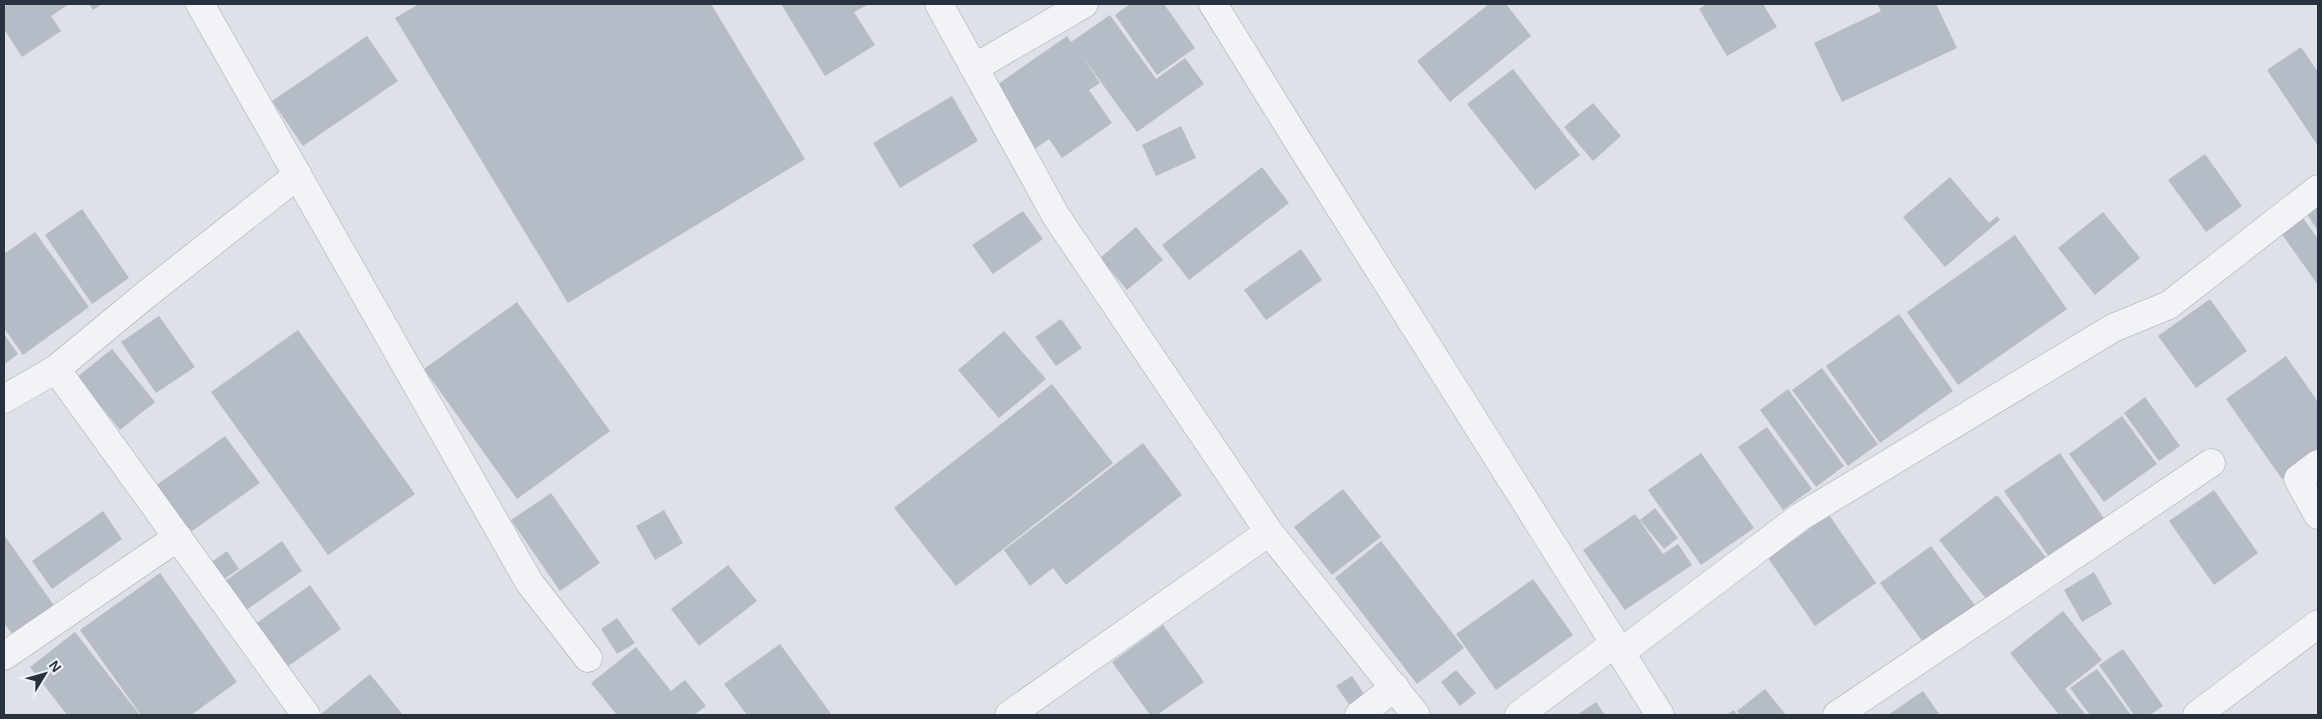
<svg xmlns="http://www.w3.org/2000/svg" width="2322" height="719" font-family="Arial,sans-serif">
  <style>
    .building { fill: #b5bcc5 }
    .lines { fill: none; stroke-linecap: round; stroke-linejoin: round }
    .street-casing { stroke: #a3a9b2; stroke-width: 29 }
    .street { stroke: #f1f3f6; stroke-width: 28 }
  </style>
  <rect width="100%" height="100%" fill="#dee2e8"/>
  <path class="building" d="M9 4H69L51 16 61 31 22 57 4 29V7Z
    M89 4H102L93 10Z
    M419 4H711L805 159 568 303 395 18Z
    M781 4H869L854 12 875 45 825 76Z
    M1130 4H1164L1195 48 1157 75 1115 15Z
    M1489 4H1506L1531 36 1450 102 1417 61Z
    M1704 4H1763L1777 27 1727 56 1699 9 1705 5Z
    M1877 4H1936L1957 48 1842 102 1814 43 1881 11Z
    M1110 15 1156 79 1185 58 1204 84 1137 132 1082 56 1100 83 1089 90 1112 123 1062 158 1049 139 1033 150 991 89 1067 36 1071 42Z
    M367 36 398 81 303 146 272 101Z
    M2301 47 2318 72V146L2267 70Z
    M1513 69 1580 155 1535 190 1467 104Z
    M952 96 978 141 900 188 873 143Z
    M1593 103 1621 136 1593 161 1564 127Z
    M1181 126 1196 158 1156 176 1142 145Z
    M2205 154 2242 206 2206 232 2168 180Z
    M1262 167 1289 203 1189 280 1162 245Z
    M1950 177 1989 223 1997 216 2000 220 1945 267 1903 217Z
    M2318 204V231L2306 213Z
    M82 209 129 278 92 304 45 235Z
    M1023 211 1043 239 993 274 972 245Z
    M2103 212 2140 258 2095 295 2058 248Z
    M2303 218 2318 239V285L2281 233Z
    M1136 227 1163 260 1127 290 1100 258Z
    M35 232 89 307 23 355 4 328V254Z
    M2015 235 2067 309 1958 385 1907 312Z
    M1301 249 1322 280 1266 320 1244 290Z
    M2210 299 2247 351 2196 388 2158 336Z
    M517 302 610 431 517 499 424 369Z
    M1899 314 1953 391 1880 443 1826 366Z
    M159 316 195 367 156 393 121 342Z
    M1061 319 1082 348 1056 366 1035 337Z
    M298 330 415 494 328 555 211 392Z
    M1004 331 1046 379 999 418 958 370Z
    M4 334 18 354 6 363 4 360Z
    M112 349 155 402 120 430 77 377Z
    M2286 356 2318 402V454L2282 479 2226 399Z
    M1822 368 1878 444 1848 466 1792 390Z
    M1052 384 1113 463 956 586 894 508Z
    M1788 389 1844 466 1816 487 1760 410Z
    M2145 397 2180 446 2159 461 2124 413Z
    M2122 416 2157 464 2104 502 2069 454Z
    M1767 427 1812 489 1783 510 1738 447Z
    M225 436 260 483 185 536 151 489Z
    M1143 443 1182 495 1066 585 1053 568 1030 586 1004 550Z
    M1701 453 1754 528 1701 565 1648 490Z
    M2060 453 2107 523 2051 560 2004 491Z
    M1343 489 1381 537 1332 575 1294 527Z
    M2214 490 2258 553 2214 585 2169 521Z
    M551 493 600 563 560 591 511 520Z
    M1997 495 2048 560 1991 605 1939 540Z
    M1655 508 1678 538 1664 549 1640 520Z
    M664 510 683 543 655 560 636 526Z
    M103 511 122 539 52 589 32 561Z
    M1635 514 1663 554 1678 544 1692 565 1625 610 1583 550Z
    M1829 515 1876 583 1815 626 1768 558Z
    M4 535 58 611 17 641 4 623Z
    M282 541 302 571 239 615 218 586Z
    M1381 541 1464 648 1417 684 1335 578Z
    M1931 546 1979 611 1928 649 1880 583Z
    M227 551 239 569 218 583 206 566Z
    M728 565 757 601 699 646 671 609Z
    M2094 572 2112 604 2082 622 2064 590Z
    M160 573 237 682 191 715H141L80 630Z
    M1533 579 1573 635 1496 690 1456 634Z
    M310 585 341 629 284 669 254 625Z
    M2063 611 2102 660 2065 689 2086 715H2059L2010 653Z
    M617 618 635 643 617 654 601 629Z
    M1163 625 1204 682 1157 715H1150L1112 662Z
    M75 632 140 715H67L30 667Z
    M780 644 832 715H747L724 684Z
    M636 647 671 691 685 680 706 706 694 715H617L591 683Z
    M2123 649 2163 706 2150 715H2134L2099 665Z
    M2097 669 2131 715H2090L2070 688Z
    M1456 670 1476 693 1460 706 1441 682Z
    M370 674 403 715H322L321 714Z
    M1352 676 1369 701 1354 711 1336 686Z
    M1765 689 1786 715H1740L1737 711Z
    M1923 691 1940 715H1888Z
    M1596 702 1605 715H1577Z
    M1734 710 1737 715H1726Z"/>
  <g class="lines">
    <defs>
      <path id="street" d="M200 4 529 582 588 658
        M939 4 1056 216 1269 532 1416 715
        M1213 4 1296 138 1660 715
        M974 68 1084 4
        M56 369 143 297 298 175
        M4 399 56 369 306 715
        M2318 464 2298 479 2318 515
        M1620 653 1800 517 2113 328 2169 305 2318 189
        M4 656 178 537
        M1009 715 1269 532
        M1359 715 1395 687
        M1519 715 1614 644
        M1837 715 2211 463
        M2197 715 2318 624"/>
    </defs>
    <use href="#street" class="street-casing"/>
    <use href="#street" class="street"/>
  </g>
  <rect width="2322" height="719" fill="none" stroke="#27313f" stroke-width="10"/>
  <g transform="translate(45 674) rotate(53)" stroke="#eef1f5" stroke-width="4" paint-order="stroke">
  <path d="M0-4L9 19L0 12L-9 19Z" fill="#27313f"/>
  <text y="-8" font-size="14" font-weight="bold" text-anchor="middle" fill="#27313f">N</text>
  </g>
</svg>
